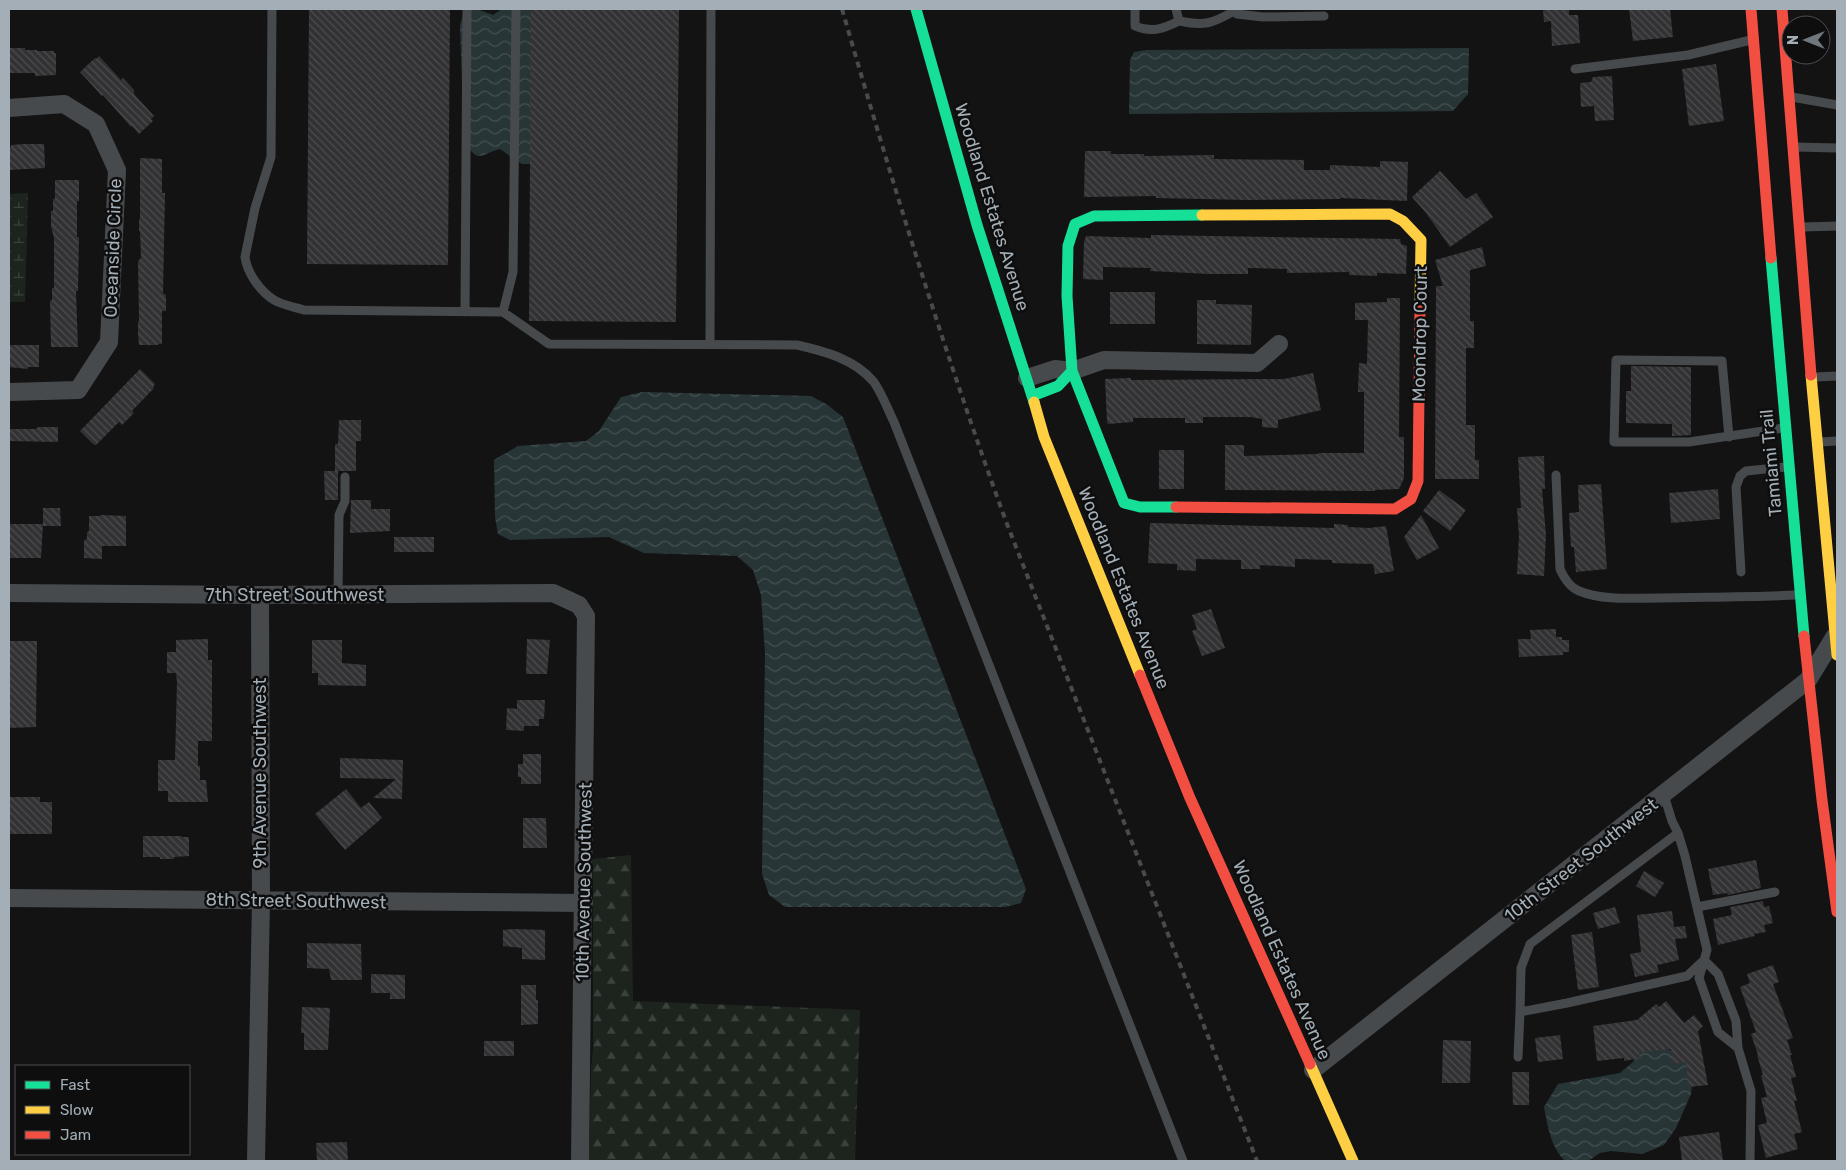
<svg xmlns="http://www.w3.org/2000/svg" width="1846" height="1170" font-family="Rubik,sans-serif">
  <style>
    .forest { fill: url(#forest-firs) }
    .wetland { fill: url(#wetland-marsh) }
    .water { fill: url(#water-waves) }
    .building { fill: url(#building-back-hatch) }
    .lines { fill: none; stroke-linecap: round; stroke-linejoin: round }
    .lane { stroke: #474a4d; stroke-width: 9 }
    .street { stroke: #474a4d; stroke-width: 18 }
    .fast { stroke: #16e098; stroke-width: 11 }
    .slow { stroke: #ffcf43; stroke-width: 11 }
    .jam { stroke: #f24e42; stroke-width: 11 }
    .rail { stroke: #484b4d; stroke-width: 4; stroke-dasharray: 6 5; stroke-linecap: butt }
    .labels { text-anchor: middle; stroke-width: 5; stroke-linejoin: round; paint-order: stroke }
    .street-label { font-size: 18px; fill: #a3aeb6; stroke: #0e0e0f }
  </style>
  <defs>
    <pattern id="forest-firs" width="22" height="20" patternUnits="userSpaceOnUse" patternTransform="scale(1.25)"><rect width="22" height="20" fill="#1d241e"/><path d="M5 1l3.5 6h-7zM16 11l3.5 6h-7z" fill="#3b413c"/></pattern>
    <pattern id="wetland-marsh" width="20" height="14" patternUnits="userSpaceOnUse" patternTransform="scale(1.25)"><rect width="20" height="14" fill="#1d241e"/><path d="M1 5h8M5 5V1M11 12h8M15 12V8" fill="none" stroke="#3b413c"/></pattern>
    <pattern id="water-waves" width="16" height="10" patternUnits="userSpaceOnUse" patternTransform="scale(1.25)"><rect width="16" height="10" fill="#283537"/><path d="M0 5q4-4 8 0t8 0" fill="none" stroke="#445052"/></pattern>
    <pattern id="building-back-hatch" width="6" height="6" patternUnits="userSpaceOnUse" patternTransform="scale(1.25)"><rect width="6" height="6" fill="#323234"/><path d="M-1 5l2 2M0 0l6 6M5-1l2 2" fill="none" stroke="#4d4d4f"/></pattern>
  </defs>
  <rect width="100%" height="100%" fill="#131314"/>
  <path class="forest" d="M631 855 633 1001 860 1010 855 1161H589L591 1070 593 1049V859Z"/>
  <path class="wetland" d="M28 193 25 302H9V194Z"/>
  <path class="water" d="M465 9H477L493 15 502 9H535L606 15 546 164H522L500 149C480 154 479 165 464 141L460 25Z
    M1469 48 1468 94 1453 111 1129 114 1130 60 1134 52 1147 50Z
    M642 392 811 396 826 404 843 417 1026 889 1021 903 1005 907H785L769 895 762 874 765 654 761 595 753 570 737 556 644 553 609 537 510 540 498 534 495 517 494 460 518 446 586 441 599 431 621 397Z
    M1650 1045 1690 1055 1694 1061 1691 1094 1676 1128 1664 1145 1642 1154 1611 1151 1600 1153 1588 1161H1565C1550 1145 1548 1127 1544 1107L1558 1084 1620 1073 1633 1062 1640 1049Z"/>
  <path class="building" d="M309 9H450L448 265 307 264Z
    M531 9H679L676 322 529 321Z
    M1543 9H1569V15H1578L1580 43 1552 46 1551 21 1544 22Z
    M1629 9H1670L1673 37 1633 41Z
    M10 48H25V50H37V51H54V53H56V75L35 76V73H9Z
    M99 56 121 80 123 78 134 90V94L154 116 151 119 153 121 139 134 132 126 131 127 103 95 102 96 80 72 95 58 96 59Z
    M1716 64 1724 121 1689 126 1682 69Z
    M1612 76 1614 120 1595 121 1594 106 1581 107 1580 83 1591 82 1593 77Z
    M24 144H44L45 168 9 170V147H11V145Z
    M1085 151H1111V154H1144V156L1214 155V159L1304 160V170H1330V165L1380 167V161L1408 162 1407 201 1340 198V199L1247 200 1156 198V196L1084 197Z
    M140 158 162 159V193H165L163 293 166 295V311H162V344H158V345H139L138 334V321H139L138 261 141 258 140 231H139V219H140Z
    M1440 171 1466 199 1476 193 1493 217 1450 247 1426 213 1412 197Z
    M55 180H79V201H77V237H79L78 291H76L78 347H51L50 301 52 300V288H54V238L51 226V211H53V199H55Z
    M1151 235 1400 239 1401 244 1407 246 1406 274 1377 273V276L1349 275V272L1287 273V269L1248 268V274H1210L1150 271 1151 268 1103 267V280L1083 279 1084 242 1086 236 1151 238Z
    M1482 247 1486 266 1470 270V321H1474V348H1466V425H1475V460H1479V479H1435L1436 286H1443L1435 260Z
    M1110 292H1155V324H1110Z
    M1387 298H1400L1399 437H1404V478L1399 489 1375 490V491L1225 490V445H1244V456L1318 454V453H1364V392H1358L1359 363 1367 364 1368 320H1355V303L1387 302Z
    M1197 300H1216V304L1252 305 1251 345 1197 344Z
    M9 345H39V367H28V369L9 367Z
    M1631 366 1691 367V435L1672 436V424L1626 423V391H1631Z
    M140 369 155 384 153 387 154 388 132 411 134 413 122 425 119 422 96 445 93 444 80 431Z
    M1313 373 1321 410 1278 420V428L1262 427V419L1251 417H1203V423H1185V418H1133V422L1108 424 1107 421 1105 379 1131 378V380L1284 379Z
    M339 420H361V441H356V471H338V500H325L324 471H335V444H338Z
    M38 427H58V442L9 441V429H36Z
    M1159 450H1184V489H1159Z
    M1544 456 1545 489H1542L1546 535 1544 576 1517 574 1519 536 1517 508H1521L1518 457Z
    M1601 484 1607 569 1576 572 1574 547H1571L1569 513 1579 512 1578 485Z
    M1718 489 1720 519 1671 523 1669 493Z
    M1439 490 1466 510 1450 531 1423 511Z
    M351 500H371V509H390V531L350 533Z
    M43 508H60L61 526H43Z
    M100 515 126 516V546H102V559L84 558V541L87 538V532L89 531V516H100Z
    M1421 515 1439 548 1417 560 1404 537Z
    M1150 523 1334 528V524L1348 525V527L1369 528 1386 526 1394 571 1375 574 1373 564 1332 563V560L1295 559V567L1260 565V569H1241V560L1196 559V571L1177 570V564L1148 563Z
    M9 524H43L41 558H9Z
    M394 537H434V552H394Z
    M1211 609 1225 648 1202 656 1192 631 1197 629 1192 615Z
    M1556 629V637H1562V640H1569V652H1563V655L1519 657 1518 639H1531L1530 630Z
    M208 639V660H212V741H198V766H200V780H206L208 802H168V791H158V760H175L177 682 176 673H167V652H176V640Z
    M527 639 550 640 547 674H526Z
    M312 640H342V663L366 665V686L318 685V673H312Z
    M9 641H37L36 727 9 728Z
    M517 700H545L544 719H539V726H524V731L506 730 507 708 517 709Z
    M523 754H541V784H521V777H518V764H523Z
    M340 758 403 760 402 799 373 798 396 779 340 778Z
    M346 789 361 808 369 802 382 818 345 850 315 814Z
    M9 797H40V802H52V834H9Z
    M523 818H546L547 848H523Z
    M143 836H182V837H189V856L174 857V859H160V857H143Z
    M1756 860 1761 888 1728 895 1727 893 1713 895 1708 869Z
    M1644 871 1664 883 1655 897 1636 886Z
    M1763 901 1764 907 1769 906 1773 923 1764 925 1766 932 1754 934 1755 936 1718 945 1713 919 1732 915 1730 907Z
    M1615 907 1620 923 1598 929 1593 913Z
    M1672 911 1674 927 1685 926 1687 938 1675 939 1679 960 1657 965 1659 972 1635 977 1630 954 1641 952 1637 915Z
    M512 929 545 930V960L522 959V948L503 946V930Z
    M1592 932 1599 987 1578 990 1571 935Z
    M307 943 361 944 362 980H331L329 969 307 968Z
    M1773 965 1779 982 1773 984 1793 1038 1787 1040 1792 1055H1790L1796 1077 1791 1078 1797 1101H1794L1802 1132 1794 1134 1798 1149 1766 1158 1758 1125 1767 1123 1761 1098 1767 1097 1761 1075H1763L1757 1055H1758L1751 1034 1756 1032 1740 987 1750 983 1747 974Z
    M371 974 405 975V999H390V993H371Z
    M521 985H536V1000H538V1024L521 1025Z
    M1666 1001 1684 1023 1694 1015 1703 1026 1698 1031 1708 1085 1689 1087 1686 1062 1673 1064 1671 1049 1639 1052 1640 1058 1624 1061V1058L1597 1061 1593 1026 1637 1020 1656 1004 1659 1007Z
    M302 1007 330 1008 328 1050H304V1033H301Z
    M1560 1035 1563 1059 1538 1062 1535 1038Z
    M1443 1040 1471 1041 1470 1083H1442Z
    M484 1041H514V1056H484Z
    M1512 1072H1529V1105H1513Z
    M1719 1132 1723 1161H1682L1679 1137Z
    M347 1142 348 1161H317L316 1143Z"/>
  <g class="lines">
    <path class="lane" d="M272 9 271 157 255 208 245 257C247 273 260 291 274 300 282 305 295 307 304 310L503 312 549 344 797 345C824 351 854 359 873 381 881 391 888 410 894 422L1183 1161
      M1135 9V26C1151 33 1163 29 1179 21
      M1176 9 1179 21C1204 26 1212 24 1234 11
      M1231 9 1237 14 1263 17 1324 16
      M1575 69 1688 55 1751 40
      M1792 97 1837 105
      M1795 147 1837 148
      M1803 227 1837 226
      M465 312 467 9
      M503 312 513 272 516 9
      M710 344 711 9
      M1815 377 1837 376
      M1729 437 1722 361 1616 360 1614 442H1689L1783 428
      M1820 442 1837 441
      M1556 475 1560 569C1564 578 1569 587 1579 591 1604 601 1633 598 1659 598 1705 597 1751 597 1797 595
      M1741 572 1736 487 1740 476 1746 471 1786 467
      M338 595 339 515 345 501V477
      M1664 795 1672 821 1678 833 1685 856 1707 950 1699 978 1718 1032 1738 1048 1751 1091 1750 1161
      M1697 907 1775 892
      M1520 1012 1521 968 1530 944 1678 833
      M1518 1057 1520 1012 1567 1003 1687 976 1704 960 1718 974 1736 1021 1738 1048"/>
    <path class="street" d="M9 108 64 104 96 124 117 170 109 342 78 390 9 392
      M1027 378 1055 369 1072 371 1104 360 1257 363 1279 344
      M9 593 260 595 553 593 579 605 586 616 580 1161
      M9 898 584 903
      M1313 1070 1808 680 1835 636
      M256 1161 261 901 260 595"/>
    <path class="fast" d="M916 9 977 225 1034 402
      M1771 258 1804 636
      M1072 371 1124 503 1140 507H1176
      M1032 396 1058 386 1072 371 1067 296 1068 246 1075 224 1094 216 1202 215"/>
    <path class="slow" d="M1202 215 1390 214 1403 221 1421 240 1420 307
      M1811 375 1837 655
      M1034 402 1044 437 1140 675
      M1310 1064 1353 1161"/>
    <path class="jam" d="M1751 9 1771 258
      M1782 9 1811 375
      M1176 507 1395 509 1411 499 1418 481 1420 307
      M1804 636 1822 800 1837 912
      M1140 675 1190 798 1310 1064"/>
    <path class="rail" d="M842 9C892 182 945 355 1007 524L1257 1161"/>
  </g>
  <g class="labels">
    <g class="street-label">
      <text transform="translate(992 207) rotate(73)" y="6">Woodland Estates Avenue</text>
      <text transform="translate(113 248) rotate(-88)" y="6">Oceanside Circle</text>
      <text transform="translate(1420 334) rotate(-89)" y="6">Moondrop Court</text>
      <text transform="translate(1771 463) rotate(-95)" y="6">Tamiami Trail</text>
      <text transform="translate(1124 588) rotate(68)" y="6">Woodland Estates Avenue</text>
      <text x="295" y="601">7th Street Southwest</text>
      <text transform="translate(260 773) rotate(-90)" y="6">9th Avenue Southwest</text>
      <text transform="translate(1581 860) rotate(-38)" y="6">10th Street Southwest</text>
      <text transform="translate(584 882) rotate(-89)" y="6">10th Avenue Southwest</text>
      <text transform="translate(296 901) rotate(1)" y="6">8th Street Southwest</text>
      <text transform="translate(1282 960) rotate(66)" y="6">Woodland Estates Avenue</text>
    </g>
  </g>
  <rect width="1846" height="1170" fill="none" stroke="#a3aeb6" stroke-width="20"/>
  <rect x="15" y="1065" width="175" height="90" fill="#0e0e0f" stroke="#4a4e52"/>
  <rect x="25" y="1081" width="25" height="8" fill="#16e098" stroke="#4a4e52"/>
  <text x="60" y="1090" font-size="15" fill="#a3aeb6">Fast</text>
  <rect x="25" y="1106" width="25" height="8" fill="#ffcf43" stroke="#4a4e52"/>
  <text x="60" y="1115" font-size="15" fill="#a3aeb6">Slow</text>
  <rect x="25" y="1131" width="25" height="8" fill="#f24e42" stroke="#4a4e52"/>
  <text x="60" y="1140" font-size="15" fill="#a3aeb6">Jam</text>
  <g transform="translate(1806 40) rotate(270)"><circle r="24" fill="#0e0e0f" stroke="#4a4e52"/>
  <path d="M0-4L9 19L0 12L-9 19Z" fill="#71787d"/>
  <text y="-8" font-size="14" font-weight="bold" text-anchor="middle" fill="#a3aeb6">N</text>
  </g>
</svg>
